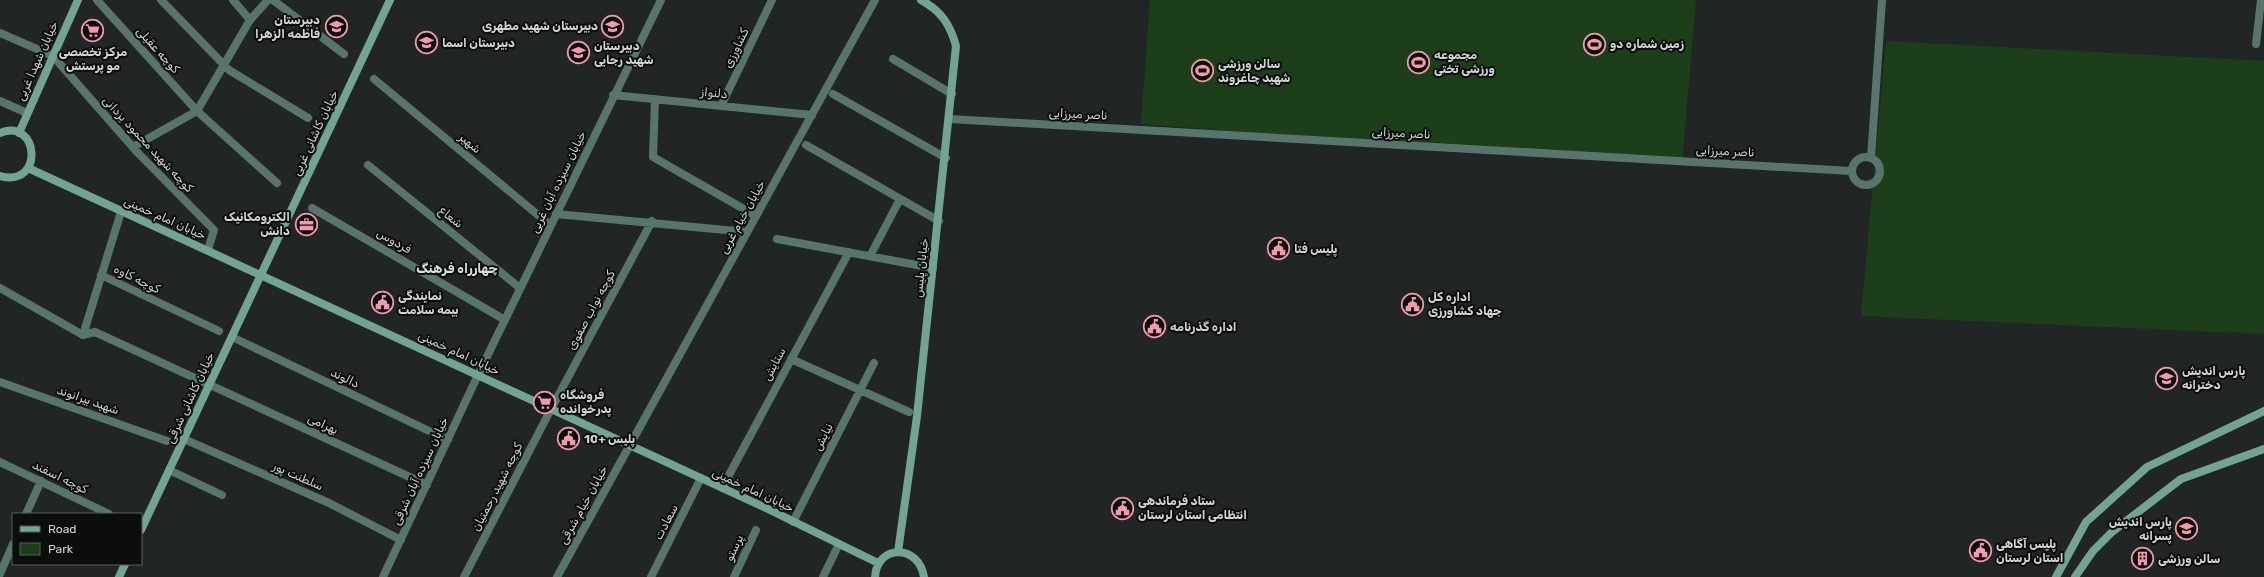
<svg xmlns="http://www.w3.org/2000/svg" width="2264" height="577" font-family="Rubik,'Noto Sans Arabic',sans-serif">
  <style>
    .green { fill: #1c3f19 }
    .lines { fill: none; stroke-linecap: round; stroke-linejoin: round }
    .minor { stroke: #57756c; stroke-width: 8 }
    .tertiary { stroke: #57756c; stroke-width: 8 }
    .secondary { stroke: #72a395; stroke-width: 8 }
    .labels { text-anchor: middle; stroke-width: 4; stroke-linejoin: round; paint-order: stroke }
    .poi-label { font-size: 12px; font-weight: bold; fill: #d0d2d3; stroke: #0c0e0e; text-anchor: start }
    .street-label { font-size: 12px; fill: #d0d2d3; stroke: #0c0e0e }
    .neighbourhood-label { font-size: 13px; font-weight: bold; fill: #dadfdf; stroke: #0c0e0e }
  </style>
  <rect width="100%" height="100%" fill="#222526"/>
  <path class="green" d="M1150 0H1696L1682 165 1141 124Z
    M1886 41 2264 61V334L1861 316Z"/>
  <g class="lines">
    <path class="minor" d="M97 0 197 111 277 183
      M161 0 229 70 308 118
      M233 0 250 20
      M273 0 344 54
      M0 33 53 56 138 153 214 230 208 250
      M2256 44 2261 0
      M893 59 952 94
      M374 79 550 225
      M833 94 946 158
      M613 95 812 115
      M655 99 653 157 756 216
      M0 101 27 113
      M721 106 772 0
      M950 119 1851 171
      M806 145 939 221
      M133 147 197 111 250 20 268 0
      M1852 171a14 14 0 1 1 28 0a14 14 0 1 1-28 0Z
      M1871 158 1882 0
      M368 165 520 288
      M312 208 505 320
      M556 214 747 232
      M777 239 933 268
      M870 256 900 199
      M101 275 219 331
      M0 288 83 335 121 212
      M83 335 95 332 427 485
      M232 337 448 440
      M791 359 909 412
      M0 382 167 441
      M184 439 329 503 401 540
      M0 462 109 514
      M169 470 222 495
      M722 488 849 252
      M26 514 41 481
      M793 522 874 363
      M0 574 13 544
      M383 577 478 375
      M464 577 551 409 652 221
      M557 577 630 445
      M651 577 701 478
      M734 577 756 530
      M823 577 839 544"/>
    <path class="tertiary" d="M478 375 661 0
      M630 445 875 0"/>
    <path class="secondary" d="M0 133C39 117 45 188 0 176
      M19 133 78 0
      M28 168 766 508 878 563
      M141 530 390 0
      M898 552 917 416 956 46C950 24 941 11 921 0
      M119 577 125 564
      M875 577C877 544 919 544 924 577
      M2056 577 2086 522 2147 467 2264 411
      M2075 577 2093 551 2112 532 2181 479 2264 449"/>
  </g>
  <defs>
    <symbol id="school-ring" viewBox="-11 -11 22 22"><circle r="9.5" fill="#0c0e0e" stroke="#f39aa8" stroke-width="1.5"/><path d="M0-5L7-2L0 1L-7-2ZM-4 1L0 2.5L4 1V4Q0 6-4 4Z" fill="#f39aa8"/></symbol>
    <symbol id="supermarket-ring" viewBox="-11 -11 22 22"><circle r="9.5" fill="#0c0e0e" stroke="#f39aa8" stroke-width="1.5"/><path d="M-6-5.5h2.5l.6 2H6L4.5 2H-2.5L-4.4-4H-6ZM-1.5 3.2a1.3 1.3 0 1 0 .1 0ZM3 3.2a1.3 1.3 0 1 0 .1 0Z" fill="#f39aa8"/></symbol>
    <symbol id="stadium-ring" viewBox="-11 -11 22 22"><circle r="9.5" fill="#0c0e0e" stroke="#f39aa8" stroke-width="1.5"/><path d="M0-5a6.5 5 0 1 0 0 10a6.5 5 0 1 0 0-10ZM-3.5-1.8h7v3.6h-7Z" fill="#f39aa8"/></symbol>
    <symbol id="office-ring" viewBox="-11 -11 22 22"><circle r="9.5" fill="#0c0e0e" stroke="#f39aa8" stroke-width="1.5"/><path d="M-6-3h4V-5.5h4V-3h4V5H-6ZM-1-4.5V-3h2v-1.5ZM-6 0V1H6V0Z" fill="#f39aa8"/></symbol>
    <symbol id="civic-ring" viewBox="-11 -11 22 22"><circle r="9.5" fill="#0c0e0e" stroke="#f39aa8" stroke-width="1.5"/><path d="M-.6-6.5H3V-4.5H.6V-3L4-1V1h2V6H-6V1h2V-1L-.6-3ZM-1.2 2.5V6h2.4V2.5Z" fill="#f39aa8"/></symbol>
    <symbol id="building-ring" viewBox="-11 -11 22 22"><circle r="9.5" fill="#0c0e0e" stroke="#f39aa8" stroke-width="1.5"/><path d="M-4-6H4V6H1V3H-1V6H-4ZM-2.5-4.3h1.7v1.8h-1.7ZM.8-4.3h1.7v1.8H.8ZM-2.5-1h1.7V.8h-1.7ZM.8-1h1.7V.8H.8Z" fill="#f39aa8"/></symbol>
  </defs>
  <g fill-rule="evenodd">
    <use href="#school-ring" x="600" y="14" width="25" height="25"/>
    <use href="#school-ring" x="324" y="14" width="25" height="25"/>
    <use href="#supermarket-ring" x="80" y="18" width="25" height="25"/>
    <use href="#school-ring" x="414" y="30" width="25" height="25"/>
    <use href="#stadium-ring" x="1582" y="32" width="25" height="25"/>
    <use href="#school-ring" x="566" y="40" width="25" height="25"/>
    <use href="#stadium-ring" x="1406" y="50" width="25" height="25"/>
    <use href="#stadium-ring" x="1190" y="58" width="25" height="25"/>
    <use href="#office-ring" x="294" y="212" width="25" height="25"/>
    <use href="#civic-ring" x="1266" y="236" width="25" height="25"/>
    <use href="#civic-ring" x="370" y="290" width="25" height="25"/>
    <use href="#civic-ring" x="1400" y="292" width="25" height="25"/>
    <use href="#civic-ring" x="1142" y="314" width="25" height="25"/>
    <use href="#school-ring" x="2154" y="366" width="25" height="25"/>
    <use href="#supermarket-ring" x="532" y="390" width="25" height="25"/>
    <use href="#civic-ring" x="556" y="426" width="25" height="25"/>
    <use href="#civic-ring" x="1110" y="496" width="25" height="25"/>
    <use href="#school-ring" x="2174" y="516" width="25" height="25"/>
    <use href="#civic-ring" x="1968" y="538" width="25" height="25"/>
    <use href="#building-ring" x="2130" y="546" width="25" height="25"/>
  </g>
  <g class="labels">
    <g class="poi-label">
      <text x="320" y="24" text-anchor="end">دبیرستان<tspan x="320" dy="14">فاطمه الزهرا</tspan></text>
      <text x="598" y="30" text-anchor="end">دبیرستان شهید مطهری</text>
      <text x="442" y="47">دبیرستان اسما</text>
      <text x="1610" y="48">زمین شماره دو</text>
      <text x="594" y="50">دبیرستان<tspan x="594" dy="14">شهید رجایی</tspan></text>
      <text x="93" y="56" text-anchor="middle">مرکز تخصصی<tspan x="93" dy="14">مو پرستش</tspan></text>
      <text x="1434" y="59">مجموعه<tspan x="1434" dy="14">ورزشی تختی</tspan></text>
      <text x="1218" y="68">سالن ورزشی<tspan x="1218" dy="14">شهید چاغروند</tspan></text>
      <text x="290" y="221" text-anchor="end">الکترومکانیک<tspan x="290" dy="14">دانش</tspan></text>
      <text x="1294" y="253">پلیس فتا</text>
      <text x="398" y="300">نمایندگی<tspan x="398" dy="14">بیمه سلامت</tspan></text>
      <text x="1428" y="301">اداره کل<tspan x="1428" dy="14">جهاد کشاورزی</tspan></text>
      <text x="1170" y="331">اداره گذرنامه</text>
      <text x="2182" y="375">پارس اندیش<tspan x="2182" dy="14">دخترانه</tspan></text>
      <text x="560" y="399">فروشگاه<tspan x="560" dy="14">پدرخوانده</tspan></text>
      <text x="584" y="443">پلیس +10</text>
      <text x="1138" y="505">ستاد فرماندهی<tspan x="1138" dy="14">انتظامی استان لرستان</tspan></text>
      <text x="2172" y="526" text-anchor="end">پارس اندیش<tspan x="2172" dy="14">پسرانه</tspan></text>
      <text x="1996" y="548">پلیس آگاهی<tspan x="1996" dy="14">استان لرستان</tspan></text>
      <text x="2158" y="563">سالن ورزشی</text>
    </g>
    <g class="street-label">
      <text transform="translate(736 48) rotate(-64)" y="4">کشاورزی</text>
      <text transform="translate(158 50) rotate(48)" y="4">کوچه عقیلی</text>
      <text transform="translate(37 61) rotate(-66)" y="4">خیابان شهدا غربی</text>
      <text transform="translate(714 93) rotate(6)" y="4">دلنواز</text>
      <text transform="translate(1078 114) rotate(3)" y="4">ناصر میرزایی</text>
      <text transform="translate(315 133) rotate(-65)" y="4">خیابان کاشانی غربی</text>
      <text transform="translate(1401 133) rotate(3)" y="4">ناصر میرزایی</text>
      <text transform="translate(470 143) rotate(40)" y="4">شهیر</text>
      <text transform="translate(148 144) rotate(47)" y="4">کوچه شهید محمود یزدانی</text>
      <text transform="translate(1725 151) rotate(3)" y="4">ناصر میرزایی</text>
      <text transform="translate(558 182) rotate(-64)" y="4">خیابان سیزده آبان غربی</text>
      <text transform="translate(451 217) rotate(39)" y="4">شعاع</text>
      <text transform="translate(742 217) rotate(-61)" y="4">خیابان خیام غربی</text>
      <text transform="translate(165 218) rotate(24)" y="4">خیابان امام خمینی</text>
      <text transform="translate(394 241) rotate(30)" y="4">فردوس</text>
      <text transform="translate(921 268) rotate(-84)" y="4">خیابان پلیس</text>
      <text transform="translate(137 279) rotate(26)" y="4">کوچه کاوه</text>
      <text transform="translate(591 310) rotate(-62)" y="4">کوچه نواب صفوی</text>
      <text transform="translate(459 353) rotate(25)" y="4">خیابان امام خمینی</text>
      <text transform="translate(774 364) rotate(-62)" y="4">ستایش</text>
      <text transform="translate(345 378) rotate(26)" y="4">دالوند</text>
      <text transform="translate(190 398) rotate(-65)" y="4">خیابان کاشانی شرقی</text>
      <text transform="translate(88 400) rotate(19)" y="4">شهید بیرانوند</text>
      <text transform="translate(323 424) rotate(25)" y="4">بهرامی</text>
      <text transform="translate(823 437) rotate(-63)" y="4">نیایش</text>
      <text transform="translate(420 471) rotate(-65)" y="4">خیابان سیزده آبان شرقی</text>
      <text transform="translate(298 476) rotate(24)" y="4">سلطنت پور</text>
      <text transform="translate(60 477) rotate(26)" y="4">کوچه اسفند</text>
      <text transform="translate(497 487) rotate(-63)" y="4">کوچه شهید رحمتیان</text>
      <text transform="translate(753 490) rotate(25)" y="4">خیابان امام خمینی</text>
      <text transform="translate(583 505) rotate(-61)" y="4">خیابان خیام شرقی</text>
      <text transform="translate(666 522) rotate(-63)" y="4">سعادت</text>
      <text transform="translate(734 548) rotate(-65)" y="4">پرستو</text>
    </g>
    <g class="neighbourhood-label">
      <text x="457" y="273">چهارراه فرهنگ</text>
    </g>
  </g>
  <rect x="12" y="513" width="130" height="52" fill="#0c0e0e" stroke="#5a5c5d"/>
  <rect x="20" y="526" width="20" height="6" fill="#72a395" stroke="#5a5c5d"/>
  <text x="48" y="533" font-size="12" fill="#d0d2d3">Road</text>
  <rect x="20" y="543" width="20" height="12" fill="#1c3f19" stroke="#5a5c5d"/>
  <text x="48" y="553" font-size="12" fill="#d0d2d3">Park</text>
</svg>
